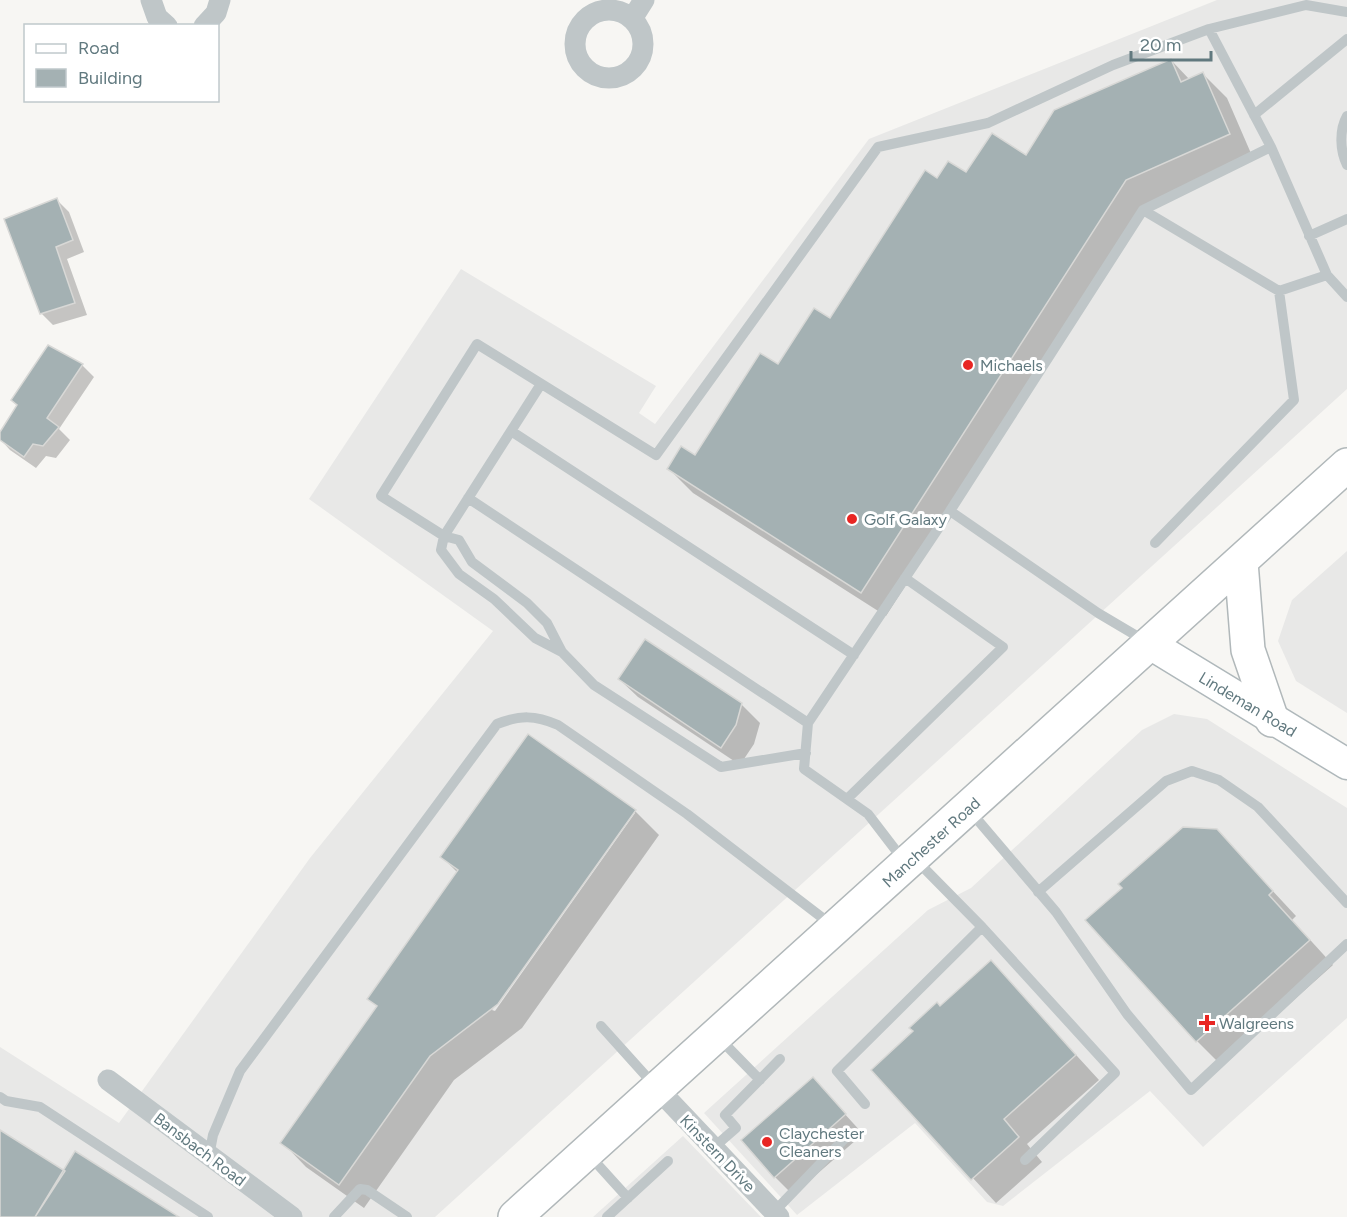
<svg xmlns="http://www.w3.org/2000/svg" width="1347" height="1217" font-family="Figtree,sans-serif">
  <style>
    .built { fill: #e8e8e7 }
    .shadow { fill: #0003; fill-rule: evenodd }
    .building { fill: #a4b1b3; stroke: #d8d8d6; stroke-width: 1.5 }
    .lines { fill: none; stroke-linecap: round; stroke-linejoin: round }
    .secondary-casing { stroke: #afb8bb; stroke-width: 33 }
    .primary-casing { stroke: #b1b8ba; stroke-width: 36 }
    .lane { stroke: #bfc6c8; stroke-width: 10 }
    .street { stroke: #bfc6c8; stroke-width: 21 }
    .secondary { stroke: #fff; stroke-width: 30 }
    .primary { stroke: #fff; stroke-width: 33 }
    .poi-dot { fill: #e82623; stroke: #fff; stroke-width: 2 }
    .labels { text-anchor: middle; stroke-width: 6; stroke-linejoin: round; paint-order: stroke }
    .poi-label { font-size: 16px; fill: #61797f; stroke: #fff; text-anchor: start }
    .street-label { font-size: 16px; fill: #61797f; stroke: #fff }
  </style>
  <rect width="100%" height="100%" fill="#f7f6f3"/>
  <path class="built" d="M1217 0H1347V389L435 1217H0V1047L119 1123 310 858 493 631 309 499 461 269 656 386 639 413 655 424 869 139Z
    M1347 551V713L1296 681 1278 641 1292 600Z
    M1174 714 1207 719 1347 808V1018L1203 1147 1150 1091 1003 1206 987 1202 915 1123 797 1215 704 1113 928 910 971 888 1142 730Z
    M683 1136 761 1217H593Z"/>
  <path class="shadow" d="M1171 60 1190 80 1203 74 1227 98 1253 158 1150 203 886 616 693 493 669 469 696 457 778 366 830 321 938 180 967 174 1026 157Z
    M57 200 69 212 84 252 67 259 87 315 53 325 41 313Z
    M82 365 94 377 59 429 70 440 56 458 46 456 36 468 10 450 0 439V435L18 406Z
    M619 679 741 704 760 723 754 744 740 765 638 697Z
    M635 811 659 835 522 1028 454 1080 364 1208 306 1167 282 1142 378 1007 369 999 458 873 442 857ZM631 813H635L495 1011 492 1010Z
    M1216 830 1296 916 1292 920 1333 965 1221 1065 1197 1041 1124 888Z
    M991 962 1099 1080 1027 1144 1042 1162 996 1203 873 1070Z
    M813 1079 863 1134 793 1195 775 1177Z"/>
  <path class="building" d="M1171 59 1181 82 1203 72 1230 134 1126 180 861 593 667 469 681 446 695 455 760 353 778 364 814 308 830 318 925 170 937 178 948 161 966 172 992 133 1026 155 1054 110Z
    M57 198 73 240 56 247 75 303 40 314 4 219Z
    M48 345 83 364 47 418 59 427 43 446 33 444 24 457 0 440V432L17 405 11 400Z
    M645 639 742 703 736 725 721 748 618 679Z
    M528 734 636 810 498 1004 430 1056 339 1185 280 1143 377 1006 367 999 458 870 440 857Z
    M1183 827 1217 829 1273 891 1269 895 1310 940 1196 1042 1085 920 1122 888 1118 884Z
    M991 960 1076 1055 1004 1119 1019 1137 971 1180 871 1070 913 1031 909 1028 937 1002 940 1006Z
    M813 1077 846 1114 774 1178 741 1140Z
    M0 1130 65 1171 35 1217H0Z
    M75 1151 179 1217H35Z"/>
  <g class="lines">
    <defs>
      <path id="secondary" d="M1150 644 1347 764"/>
      <path id="primary" d="M1241 562 1248 650 1272 720
        M515 1217 1347 465"/>
    </defs>
    <use href="#secondary" class="secondary-casing"/>
    <use href="#primary" class="primary-casing"/>
    <path class="lane" d="M1209 29 1306 5 1347 12
      M1254 115 1347 39
      M1347 116C1339 130 1340 151 1347 165
      M1271 147 1327 275 1347 297
      M1143 210 1279 291
      M1309 236 1347 219
      M541 384 444 536 441 550 459 574 494 599 535 638 562 652 594 685 721 767 806 753
      M511 431 854 655
      M468 498 808 723 950 511
      M1155 543 1294 400 1279 291 1327 275
      M562 652 547 623 527 603 472 562 459 540 444 536 381 496 477 344 656 455 878 147 988 123 1113 65 1209 29 1271 147 1143 210 950 511 1098 613 1147 642
      M808 723 804 769 868 814 904 861
      M847 799 1003 647 905 578
      M970 811 1056 912 1127 1014 1191 1090 1347 944
      M915 859 982 927
      M1038 892 1166 781 1192 771 1219 780 1258 807 1347 903
      M601 1026 655 1086
      M718 1037 760 1080
      M0 1097 6 1101 40 1107 208 1217
      M865 1104 837 1071 982 927 1115 1073 1025 1160
      M713 1148 736 1128 725 1115 780 1059
      M209 1156 213 1135 240 1071 497 724C520 715 535 715 558 725L687 814 833 926
      M590 1156 628 1198
      M771 1215 847 1136
      M334 1217 360 1189 367 1190 407 1217
      M607 1217 668 1161"/>
    <path class="street" d="M151 0 157 17 167 26
      M575 44a34 34 0 1 1 68 0a34 34 0 1 1-68 0Z
      M632 19 644 0
      M204 26 216 13 220 0
      M108 1080 292 1217
      M657 1088 779 1217"/>
    <use href="#secondary" class="secondary"/>
    <use href="#primary" class="primary"/>
  </g>
  <g class="poi-dot">
    <circle cx="968" cy="365" r="6"/>
    <circle cx="852" cy="519" r="6"/>
    <path d="M1204 1014h6v6h6v6h-6v6h-6v-6h-6v-6h6z"/>
    <circle cx="767" cy="1142" r="6"/>
  </g>
  <g class="labels">
    <g class="poi-label">
      <text x="980" y="371">Michaels</text>
      <text x="864" y="525">Golf Galaxy</text>
      <text x="1219" y="1029">Walgreens</text>
      <text x="779" y="1139">Claychester<tspan x="779" dy="18">Cleaners</tspan></text>
    </g>
    <g class="street-label">
      <text transform="translate(1248 704) rotate(31)" y="6">Lindeman Road</text>
      <text transform="translate(931 842) rotate(-42)" y="6">Manchester Road</text>
      <text transform="translate(200 1149) rotate(37)" y="6">Bansbach Road</text>
      <text transform="translate(718 1153) rotate(46)" y="6">Kinstern Drive</text>
    </g>
  </g>
  <rect x="24" y="24" width="195" height="78" fill="#ffffff" stroke="#c0c9cc" stroke-width="1.5"/>
  <rect x="36" y="44" width="30" height="9" fill="#ffffff" stroke="#c0c9cc" stroke-width="1.5"/>
  <text x="78" y="54" font-size="18" fill="#61797f">Road</text>
  <rect x="36" y="69" width="30" height="18" fill="#a4b1b3" stroke="#c0c9cc" stroke-width="1.5"/>
  <text x="78" y="84" font-size="18" fill="#61797f">Building</text>
  <path d="M1131 51v9h80v-9" fill="none" stroke="#61797f" stroke-width="3"/>
  <text x="1140" y="51" font-size="18" fill="#61797f" stroke="#ffffff" stroke-width="4.5" paint-order="stroke">20 m</text>
</svg>
